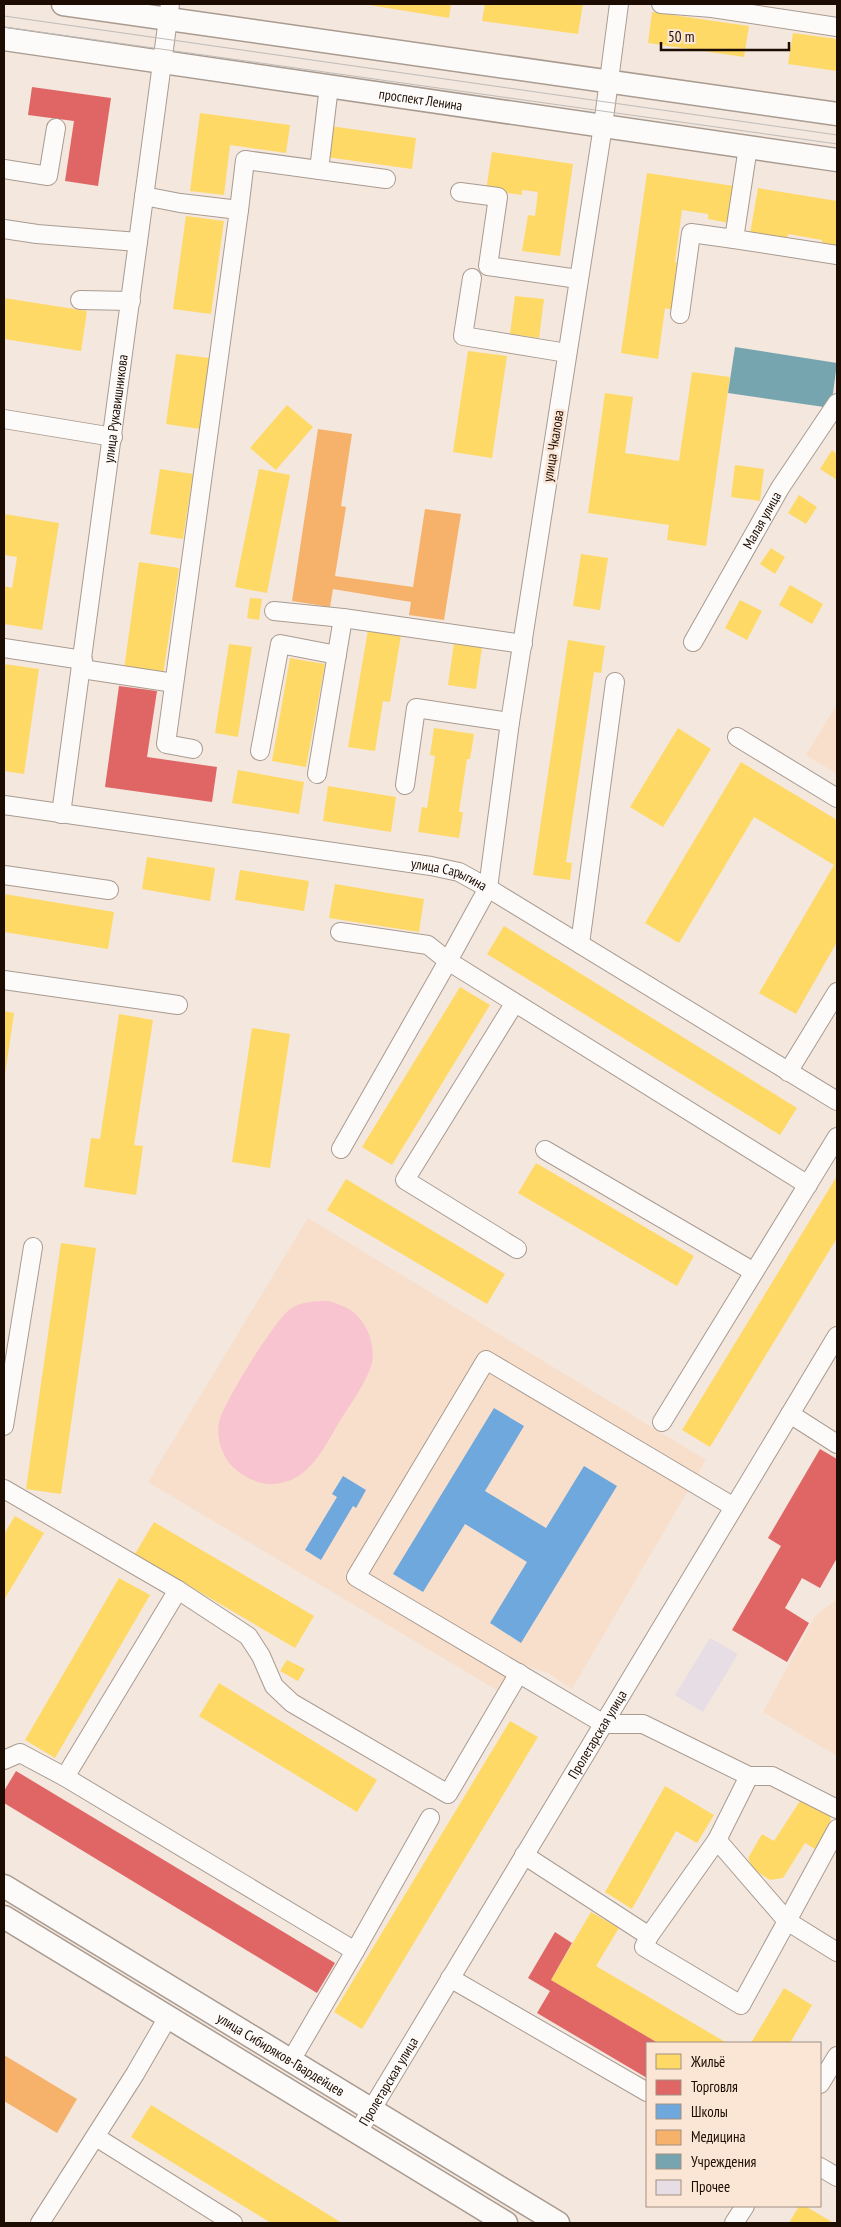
<svg xmlns="http://www.w3.org/2000/svg" width="841" height="2227" font-family="'PT Sans Narrow',sans-serif">
  <style>
    .built { fill: #f8dfcc }
    .green { fill: #f8c4cf }
    .homes { fill: #ffd966 }
    .shops { fill: #e06666 }
    .schools { fill: #6fa8dc }
    .health { fill: #f6b26b }
    .public { fill: #76a5af }
    .building { fill: #e6dee4 }
    .lines { fill: none; stroke-linecap: round; stroke-linejoin: round }
    .minor-casing { stroke: #a99b90; stroke-width: 20 }
    .major-casing { stroke: #a99b90; stroke-width: 25 }
    .minor { stroke: #fdfbfa; stroke-width: 18 }
    .major { stroke: #fdfbfa; stroke-width: 22 }
    .tram { stroke: #c0bcb9; stroke-width: 1 }
    .labels { text-anchor: middle; stroke-width: 5; stroke-linejoin: round; paint-order: stroke }
    .street-label { font-size: 14px; fill: #1d0c01; stroke: #fbe6d6 }
  </style>
  <rect width="100%" height="100%" fill="#f3e7de"/>
  <path class="built" d="M837 704V774L806 755Z
    M308 1218 706 1460 572 1689 548 1673 517 1663 500 1692 148 1482Z
    M837 1599V1756L763 1712 815 1616Z"/>
  <path class="green" d="M329 1301C335 1303 341 1305 347 1308 365 1317 376 1343 372 1363 366 1383 352 1402 341 1419 324 1447 310 1482 273 1484 257 1484 245 1478 233 1467 222 1457 216 1437 219 1422 224 1402 273 1323 289 1310 301 1301 315 1301 329 1301Z"/>
  <path class="homes" d="M363 4H451L449 18Z
    M485 4H583L578 34 482 21Z
    M652 12 749 26 744 57 648 43Z
    M793 33 837 39V71L788 64Z
    M200 113 290 125 286 153 230 145 224 195 190 191Z
    M330 126 416 138 412 169 326 157Z
    M492 152 573 164 560 256 522 251 528 215 535 216 538 192 522 190V195L486 190Z
    M647 173 734 186 729 223 708 219V214L682 210 675 262 682 264 676 311 665 308 658 359 621 353Z
    M758 188 837 201V247L822 245V240L788 234 787 240 750 234Z
    M186 216 224 221 211 314 173 309Z
    M515 296 544 299 539 338 510 334Z
    M4 298 87 311 81 351 4 339Z
    M468 351 507 356 492 458 453 452Z
    M176 354 210 358 200 429 166 424Z
    M692 372 730 377 706 546 667 540 669 525 588 513 605 393 633 397 625 453 679 461Z
    M287 405 313 427 276 470 250 448Z
    M832 450 837 454V480L820 469Z
    M735 465 764 469 760 501 731 497Z
    M160 469 193 474 183 539 150 534Z
    M259 469 290 475 267 593 235 587Z
    M799 495 817 507 806 524 788 513Z
    M4 514 59 523 42 630 4 624V586L12 588 17 557 4 555Z
    M771 548 785 557 775 574 760 564Z
    M581 554 608 558 600 610 573 606Z
    M139 562 179 568 163 675 124 669Z
    M790 585 823 604 812 624 779 605Z
    M250 598 262 599 259 620 247 618Z
    M740 600 762 611 747 640 725 628Z
    M368 630 401 635 390 702 383 701 375 751 348 747Z
    M568 640 605 646 601 673 594 672 566 862 572 863 570 880 533 875Z
    M454 643 482 647 476 689 448 685Z
    M229 644 252 647 238 737 215 733Z
    M290 658 325 664 306 767 272 761Z
    M4 664 39 669 24 774 4 771Z
    M434 728 474 734 470 759H467L459 812H463L459 838 418 832 422 807 427 808 435 756 430 755Z
    M678 728 711 749 663 827 630 807Z
    M741 762 837 820V942L796 1014 759 993 834 865 754 817 679 943 645 923Z
    M238 770 304 782 299 814 232 803Z
    M328 786 396 797 391 832 323 821Z
    M147 857 215 868 210 901 142 889Z
    M240 870 309 881 304 911 235 900Z
    M335 884 424 899 419 932 329 918Z
    M4 894 114 912 108 949 4 932Z
    M504 926 797 1108 780 1135 487 954Z
    M460 987 490 1005 392 1165 362 1147Z
    M4 1011 14 1013 5 1075H4Z
    M119 1014 153 1020 134 1145 143 1146 136 1195 84 1187 91 1138 100 1139Z
    M252 1028 290 1034 270 1168 232 1162Z
    M536 1163 694 1256 677 1286 518 1193Z
    M837 1176V1238L710 1447 682 1430Z
    M346 1179 505 1274 487 1304 327 1210Z
    M61 1243 96 1248 61 1494 26 1489Z
    M15 1516 44 1533 4 1600V1534Z
    M154 1522 314 1616 295 1648 135 1554Z
    M119 1578 150 1595 55 1758 25 1740Z
    M287 1660 305 1669 298 1681 280 1671Z
    M219 1683 377 1780 357 1812 199 1716Z
    M510 1721 538 1737 362 2029 334 2012Z
    M665 1786 714 1815 697 1843 676 1831 632 1909 605 1892Z
    M800 1801 810 1802 830 1815 831 1825 815 1849 805 1843 783 1878 770 1880 753 1869 748 1858 762 1834 774 1841Z
    M591 1912 619 1928 596 1966 727 2043H658L551 1980Z
    M784 1988 812 2005 790 2043H751Z
    M151 2105 342 2223H271L131 2137Z
    M799 2206H805L834 2223H789Z"/>
  <path class="shops" d="M32 87 111 98 98 186 65 181 74 121 28 115Z
    M119 686 157 691 147 757 217 767 212 802 105 787Z
    M820 1449 837 1459V1558L820 1588 802 1578 785 1608 809 1623 787 1662 732 1630 781 1546 768 1538Z
    M16 1771 335 1963 317 1993 4 1803V1791Z
    M555 1932 572 1943 551 1980 658 2043H647V2078L537 2013 550 1991 528 1978Z"/>
  <path class="schools" d="M494 1408 524 1426 485 1491 546 1528 584 1466 617 1486 521 1643 490 1623 527 1562 465 1524 423 1592 393 1574Z
    M343 1476 366 1490 356 1508 353 1506 321 1560 305 1550 337 1497 332 1494Z"/>
  <path class="health" d="M318 429 352 434 341 506 346 507 335 576 413 587 425 509 461 514 444 620 409 615 411 602 333 589 330 607 292 601Z
    M4 2055 77 2099 57 2133 4 2101Z"/>
  <path class="public" d="M735 347 837 363 831 408 728 393Z"/>
  <path class="building" d="M710 1638 738 1654 703 1712 675 1695Z"/>
  <g class="lines">
    <defs>
      <g id="minor">
        <path d="M619 4 603 126 510 722 488 888 448 961 808 1185"/>
        <path d="M661 4 712 8 837 27"/>
        <path d="M4 169 48 176 56 128"/>
        <path d="M319 170 329 86"/>
        <path d="M460 192 498 197 488 266 578 279"/>
        <path d="M144 196 180 203 239 210 166 744 193 749"/>
        <path d="M239 210 245 160 386 179"/>
        <path d="M4 229 37 234 138 242"/>
        <path d="M734 239 837 255"/>
        <path d="M472 278 463 336 567 353"/>
        <path d="M80 300 131 301"/>
        <path d="M680 314 691 233 734 239 748 147"/>
        <path d="M4 419 113 437"/>
        <path d="M274 611 343 618 523 644"/>
        <path id="s1" d="M693 642 780 488 837 403"/>
        <path d="M4 648 83 660"/>
        <path d="M82 669 174 683"/>
        <path d="M737 737 837 798"/>
        <path d="M260 751 280 644 337 655"/>
        <path d="M317 774 343 618"/>
        <path d="M405 785 416 708 510 722"/>
        <path id="s2" d="M4 805 431 866 459 872 488 888 837 1101"/>
        <path id="s3" d="M61 814 170 4"/>
        <path d="M4 875 109 890"/>
        <path d="M340 932 428 945 448 961 341 1149"/>
        <path d="M580 944 615 682"/>
        <path d="M4 980 178 1005"/>
        <path d="M514 1004 405 1180 517 1249"/>
        <path d="M788 1072 837 992"/>
        <path d="M545 1150 754 1272"/>
        <path d="M790 1414 837 1444"/>
        <path d="M662 1422 837 1137"/>
        <path d="M4 1426 33 1247"/>
        <path d="M4 1489 178 1590 248 1636 261 1656 274 1686 292 1703 448 1794 519 1673"/>
        <path d="M4 1760 20 1753 65 1777 355 1951"/>
        <path d="M749 1776H772L837 1809"/>
        <path d="M65 1777 178 1590"/>
        <path d="M837 1829 787 1921 837 1952"/>
        <path d="M717 1840 749 1776 643 1724H604L356 1577 486 1360 734 1507"/>
        <path d="M717 1840 787 1921 741 2005 644 1947 649 1936Z"/>
        <path d="M524 1855 649 1936"/>
        <path d="M450 1978 647 2092"/>
        <path d="M290 2062 355 1951 430 1818"/>
        <path d="M820 2084 837 2056"/>
        <path id="s4" d="M358 2132 837 1336"/>
        <path d="M96 2137 233 2223"/>
        <path d="M820 2167 837 2177"/>
        <path d="M40 2223 135 2074 168 2017"/>
        <path d="M734 2223 745 2206"/>
      </g>
      <g id="major">
        <path d="M63 4 837 114"/>
        <path id="s5" d="M4 39 837 160"/>
        <path id="s6" d="M4 1886 558 2223"/>
        <path d="M4 1917 506 2223"/>
      </g>
    </defs>
    <use href="#minor" class="minor-casing"/>
    <use href="#major" class="major-casing"/>
    <use href="#minor" class="minor"/>
    <use href="#major" class="major"/>
    <path class="tram" d="M4 16 837 135
      M4 27 837 144"/>
  </g>
  <g class="labels">
    <g class="street-label">
      <text dy="5" stroke="none"><textPath href="#s5" startOffset="421">проспект Ленина</textPath></text>
      <text dy="5" stroke="none"><textPath href="#s3" startOffset="409">улица Рукавишникова</textPath></text>
      <text transform="translate(553 446) rotate(-81)" y="5">улица Чкалова</text>
      <text dy="5" stroke="none"><textPath href="#s1" startOffset="140">Малая улица</textPath></text>
      <text dy="5" stroke="none"><textPath href="#s2" startOffset="451">улица Сарыгина</textPath></text>
      <text dy="5" stroke="none"><textPath href="#s4" startOffset="464">Пролетарская улица</textPath></text>
      <text dy="5" stroke="none"><textPath href="#s6" startOffset="324">улица Сибиряков-Гвардейцев</textPath></text>
      <text dy="5" stroke="none"><textPath href="#s4" startOffset="59">Пролетарская улица</textPath></text>
    </g>
  </g>
  <rect width="841" height="2227" fill="none" stroke="#1d0c01" stroke-width="10"/>
  <rect x="646" y="2042" width="175" height="165" fill="#fbe6d6" stroke="#a28f81"/>
  <rect x="656" y="2054" width="25" height="15" fill="#ffd966" stroke="#a28f81"/>
  <text x="691" y="2067" font-size="15" fill="#1d0c01">Жильё</text>
  <rect x="656" y="2080" width="25" height="15" fill="#e06666" stroke="#a28f81"/>
  <text x="691" y="2092" font-size="15" fill="#1d0c01">Торговля</text>
  <rect x="656" y="2104" width="25" height="15" fill="#6fa8dc" stroke="#a28f81"/>
  <text x="691" y="2117" font-size="15" fill="#1d0c01">Школы</text>
  <rect x="656" y="2130" width="25" height="15" fill="#f6b26b" stroke="#a28f81"/>
  <text x="691" y="2142" font-size="15" fill="#1d0c01">Медицина</text>
  <rect x="656" y="2154" width="25" height="15" fill="#76a5af" stroke="#a28f81"/>
  <text x="691" y="2167" font-size="15" fill="#1d0c01">Учреждения</text>
  <rect x="656" y="2180" width="25" height="15" fill="#e6dee4" stroke="#a28f81"/>
  <text x="691" y="2192" font-size="15" fill="#1d0c01">Прочее</text>
  <path d="M661 42v8h128v-8" fill="none" stroke="#1d0c01" stroke-width="2.5"/>
  <text x="668" y="42" font-size="15" fill="#1d0c01" stroke="#fbe6d6" stroke-width="4" paint-order="stroke">50 m</text>
</svg>
